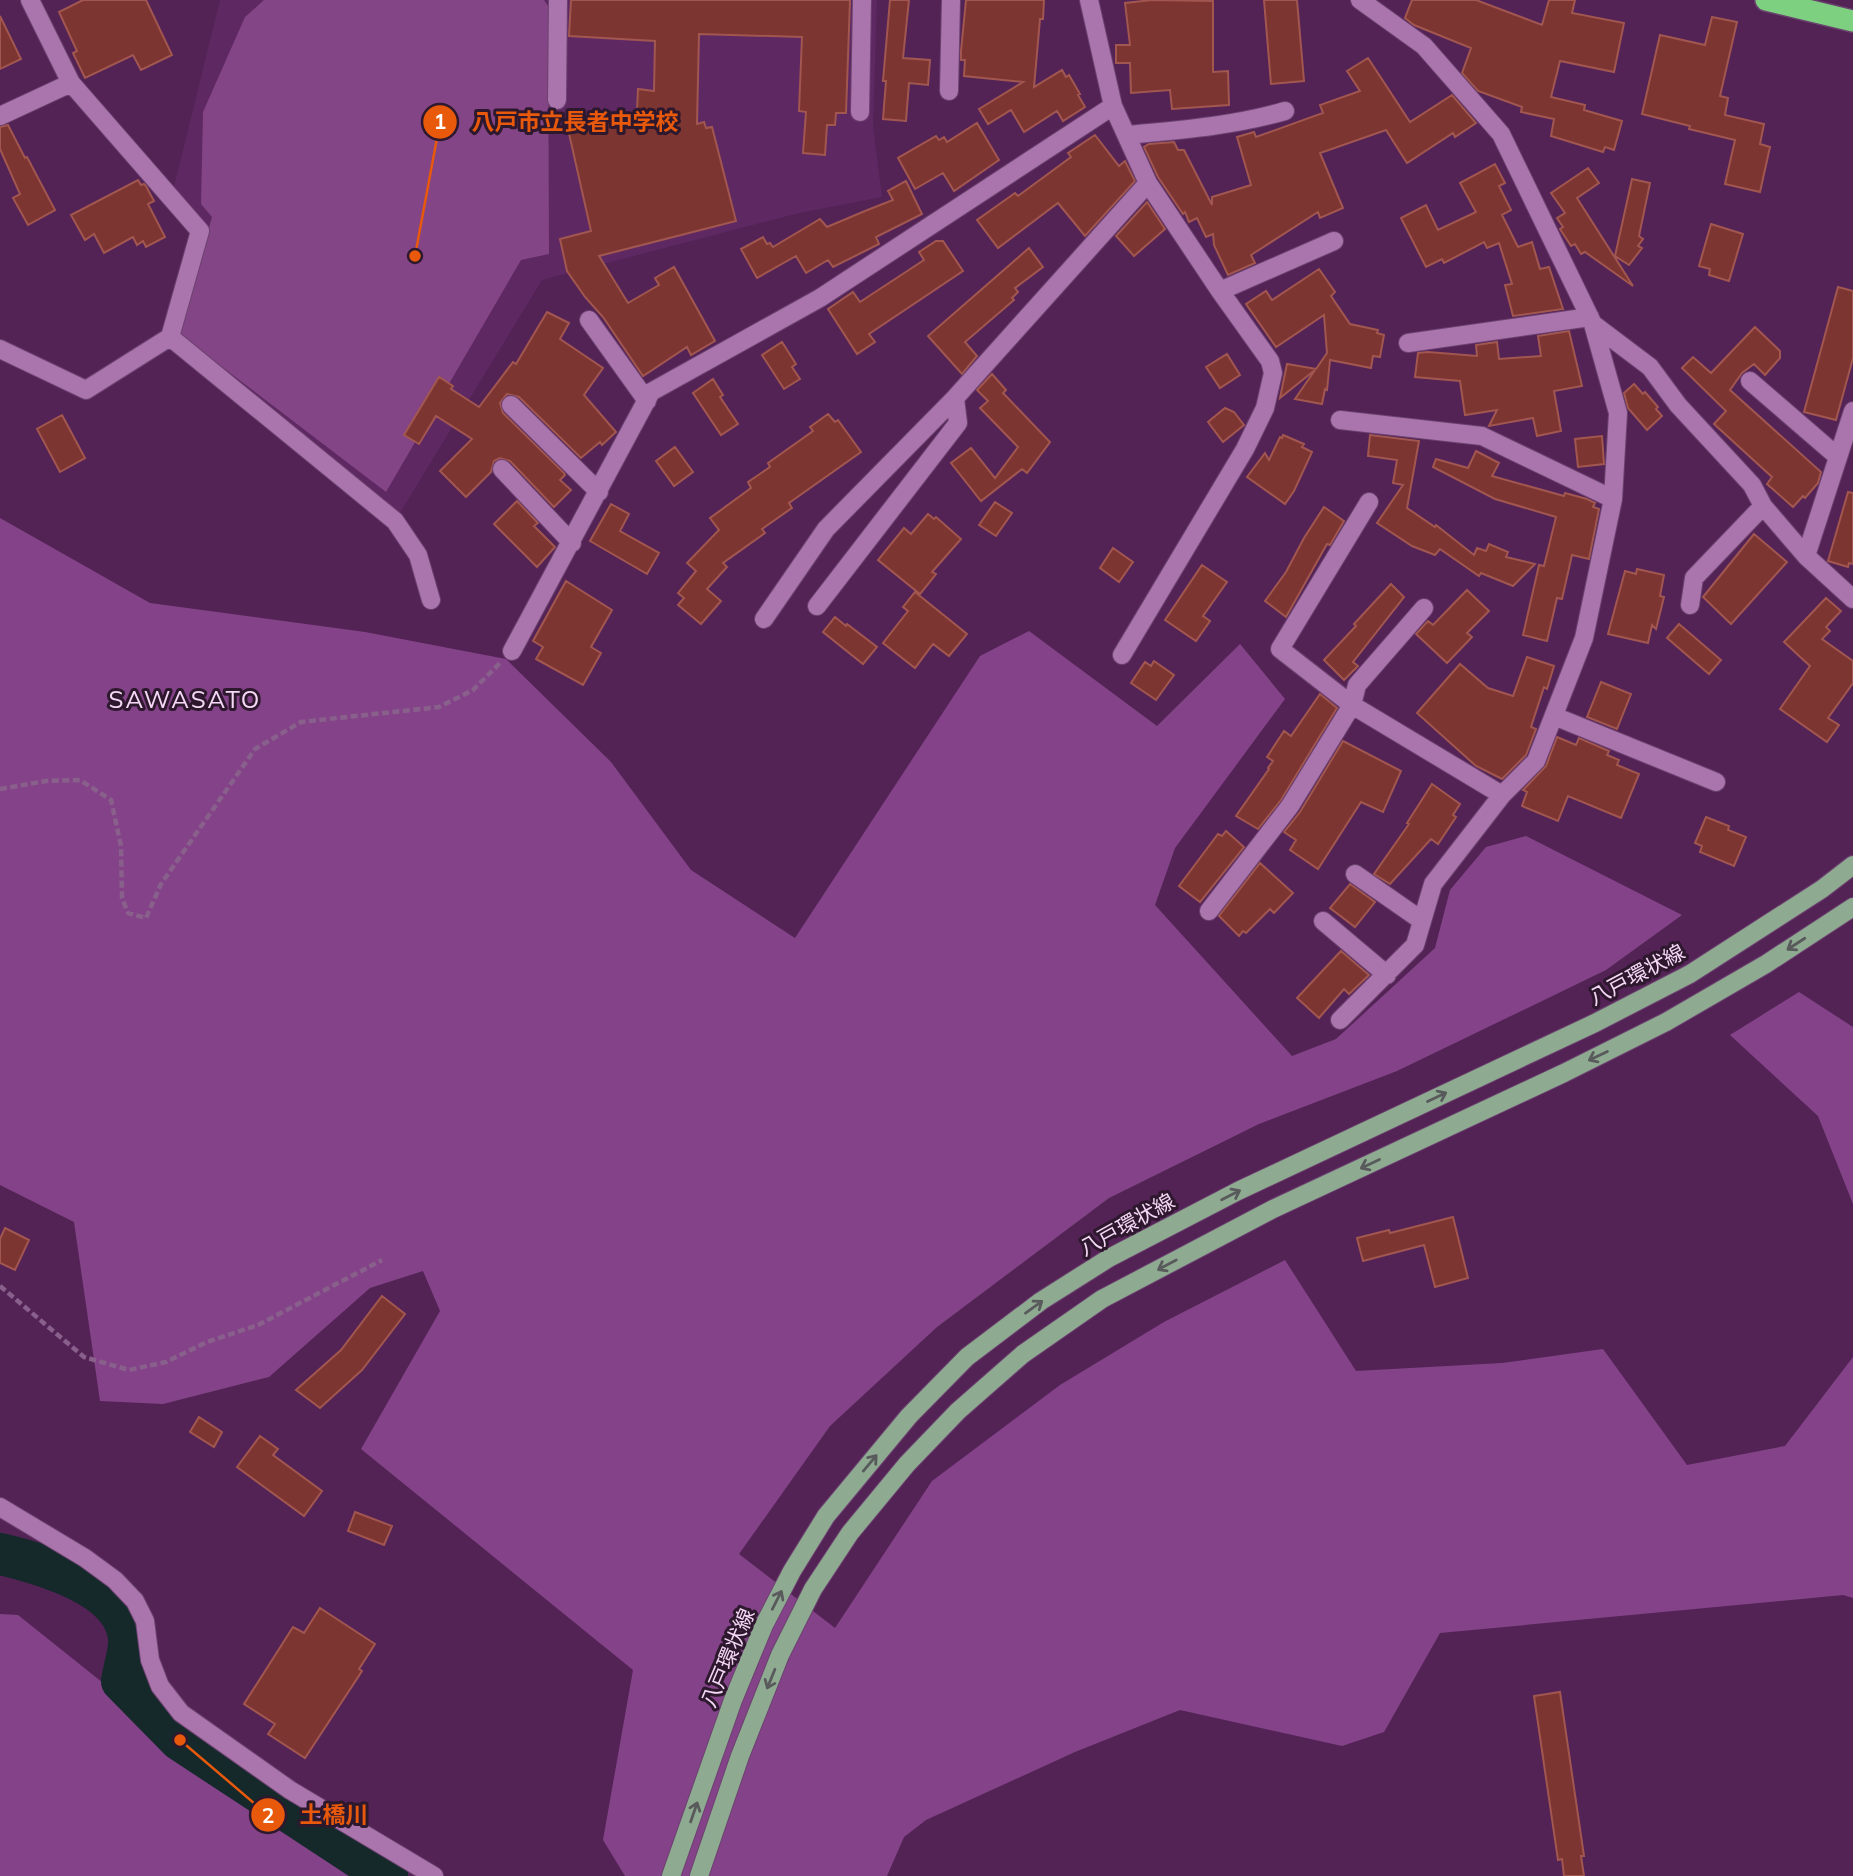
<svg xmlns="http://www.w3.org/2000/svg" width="1853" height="1876" font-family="Mulish,'Noto Sans JP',sans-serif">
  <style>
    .built { fill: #5e2862 }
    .green { fill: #834586 }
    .forest { fill: #844388 }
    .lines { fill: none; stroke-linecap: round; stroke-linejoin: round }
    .river { stroke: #15292b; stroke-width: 42 }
    .building { fill: #7d3531; stroke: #a25650; stroke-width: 2 }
    .minor-casing { stroke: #6c426f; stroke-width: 20 }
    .major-casing { stroke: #6c426f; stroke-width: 20 }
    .highway-casing { stroke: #6c426f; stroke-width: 24 }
    .path { stroke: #89608c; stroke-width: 4.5; stroke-dasharray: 7 3.5; stroke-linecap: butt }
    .minor { stroke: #aa74ac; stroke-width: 18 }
    .major { stroke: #8eab92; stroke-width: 18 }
    .highway { stroke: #7cd080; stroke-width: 21 }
    .oneway { stroke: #595a5b }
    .labels { text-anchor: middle; stroke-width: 6; stroke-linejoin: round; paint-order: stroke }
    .street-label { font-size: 21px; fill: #f5d8f6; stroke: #2d182e }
    .quarter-label { font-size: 24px; letter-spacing: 2px; fill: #f5d8f6; stroke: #2d182e }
    .leader { fill: none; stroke: #e8590c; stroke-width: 2.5 }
    .callout-dot { fill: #e8590c; stroke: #2d182e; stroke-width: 2.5 }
    .mark-label { font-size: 21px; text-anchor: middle; font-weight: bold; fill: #fff }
    .callout-label { font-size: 23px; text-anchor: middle; font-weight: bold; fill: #e8590c; stroke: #2d182e; stroke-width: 6; stroke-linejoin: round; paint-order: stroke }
  </style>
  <rect width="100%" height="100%" fill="#532356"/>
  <path class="built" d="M220 0H877L873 127 882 197 799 213 542 280 395 521 170 337 200 232 171 199Z"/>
  <path class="green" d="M264 0H544L548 6 549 254 521 260 386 492 179 334 212 217 201 204 203 112 245 17Z"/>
  <path class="forest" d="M0 518 150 603 365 632 506 659 611 762 691 870 795 938 980 656 1029 631 1157 726 1240 644 1285 699 1175 848 1155 905 1292 1056 1336 1039 1435 948 1450 890 1486 847 1526 836 1682 915 1606 970 1397 1071 1259 1124 1109 1198 937 1327 830 1426 739 1554 835 1628 932 1481 1060 1385 1164 1322 1285 1260 1356 1371 1502 1363 1603 1349 1687 1465 1785 1446 1853 1357V1598L1843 1595 1440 1633 1384 1732 1342 1746 1180 1710 1075 1752 926 1820 904 1837 887 1876H625L603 1840 633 1670 361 1449 440 1311 423 1271 370 1288 269 1377 163 1404 100 1401 74 1222 0 1185Z
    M1799 992 1853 1027V1204L1818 1116 1730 1035Z
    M0 1614 18 1615 157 1726 180 1752 281 1831 394 1876H0Z"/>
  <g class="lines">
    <path class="river" d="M0 1554C42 1564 124 1586 129 1638 130 1651 124 1668 122 1681L180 1740 387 1876"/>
  </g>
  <path class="building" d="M83 0H146L172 55 141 70 133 55 85 78 73 53 77 51 59 12Z
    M571 0H850L846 113H836L835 125H827L825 155 803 153 806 112 799 111 802 37 699 34 697 124 704 122 706 128 712 127 736 221 599 256 628 303 659 285 655 278 674 267 715 341 691 355 687 347 643 376 603 317 585 297 567 271 560 239 591 231 568 129 637 111 638 89 654 91 655 41 569 36Z
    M890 0H909L903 58 930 60 928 85 909 83 906 121 883 119 886 81H883Z
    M966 0H1044L1043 19H1040L1034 87 1062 70 1066 77 1069 75 1080 94 1078 95 1085 107 1063 121 1057 111 1024 132 1011 110 988 124 979 109 1023 82 964 76 965 60H961V51Z
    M1152 0 1213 1V72L1228 71 1229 105 1172 109 1170 90 1131 93 1130 63H1116V45H1130L1125 3Z
    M1264 0H1297L1304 81 1271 84Z
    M1412 0H1476L1542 25 1549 0H1575L1572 13 1624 23 1614 72 1560 61 1551 97 1585 105 1584 110 1622 121 1614 150 1605 147 1603 152 1551 136 1554 119 1521 112 1522 107 1478 91 1462 73 1471 48 1414 25 1405 18Z
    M0 16 21 59 0 69Z
    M1712 17 1737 22 1720 96 1728 98 1725 115 1764 124 1760 144 1770 147 1760 192 1725 184 1735 140 1689 129 1690 126 1642 114 1660 35 1705 45Z
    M1368 58 1410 122 1452 95 1476 123 1455 137 1453 133 1407 163 1386 130 1320 153 1343 208 1320 218 1318 212 1251 255 1255 263 1228 275 1214 245 1213 234 1206 237 1197 218 1189 222 1185 212 1183 214 1158 177 1144 147 1149 144 1174 142 1178 150H1184L1212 205V197L1251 185 1237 137 1254 132 1256 137 1323 113 1320 105 1360 91 1347 71Z
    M977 123 999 160 954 191 943 173 915 189 898 158 936 136 939 140 944 137 947 142Z
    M8 125 25 158 27 157 55 210 28 225 13 198 20 194 0 149V127Z
    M1095 135 1119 166 1125 161 1135 181 1085 236 1058 203 998 248 977 220 1015 193 1018 196 1071 157 1068 153Z
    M1495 164 1505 183 1499 186 1511 210 1502 215 1518 247 1532 242 1540 269 1549 267 1563 309 1513 316 1505 285 1512 284 1499 243 1487 248 1484 242 1444 263 1442 259 1426 267 1401 218 1426 205 1438 230 1476 212 1460 183Z
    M1588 168 1599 183 1577 198 1633 286 1585 252 1581 254 1575 244 1571 246 1560 229 1563 227 1557 218 1565 213 1551 193Z
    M1632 179 1650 183 1639 236 1643 239 1638 246 1642 248 1629 265 1615 256Z
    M138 180 141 185 144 184 146 186 154 201 148 204 165 237 146 247 143 241 137 245 133 237 104 253 94 234 85 240 71 215Z
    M906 181 922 214 876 237 879 244 833 267 828 260 806 273 796 256 757 278 741 249 763 237 767 244 770 243 773 247 820 219 827 227 865 211 893 200 888 191Z
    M1147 202 1165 229 1134 256 1116 236Z
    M1711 224 1743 234 1729 281 1709 275 1710 269 1699 266Z
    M936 241H943L963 271 869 334 875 342 857 354 828 309 853 292 860 302 924 260 919 252Z
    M1029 248 1043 267 1015 288 1018 292 1012 298 1014 300 965 342 977 356 962 374 928 336Z
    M1319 269 1335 292 1331 296 1350 324 1378 330 1377 333 1384 335 1380 357 1373 356 1371 368 1330 360 1327 390 1325 389 1322 404 1295 399 1315 370 1280 398 1287 364 1316 369 1327 353 1324 315 1276 347 1246 304 1266 291 1272 300Z
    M1838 287 1853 291V358L1836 420 1804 412Z
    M547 312 569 323 560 339 603 368 584 395 616 432 602 445 600 442 581 458 519 397 507 394 500 403 503 413 564 473 565 475 560 480 571 490 554 507 510 461 500 458 494 461 491 472 466 497 440 471 472 439 436 416 419 444 404 435 439 377 453 386 451 389 479 407 513 362 516 364Z
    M1755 327 1780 351V358L1765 375 1754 364 1742 373 1730 390 1821 472 1818 483 1805 498 1803 496 1793 507 1767 484 1772 477 1714 424 1726 411 1682 368 1693 357 1711 373Z
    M1569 331 1582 386 1554 391 1561 431 1537 436 1533 418 1489 426 1497 410 1465 415 1460 381 1415 377 1418 353 1428 352 1477 356 1476 345 1497 342 1499 359 1541 356 1538 336Z
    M782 342 796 364 792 367 800 379 784 389 762 355Z
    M1227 354 1240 375 1220 388 1206 367Z
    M992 374 1006 390 1003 393 1050 442 1027 473 1022 469 981 501 951 463 971 448 995 478 1018 447 980 408 988 401 977 390Z
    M713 379 723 395 720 397 738 424 721 435 693 393Z
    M1634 384 1643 394 1645 392 1658 407 1656 409 1662 416 1647 430 1628 408 1624 393Z
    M1225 408 1234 412 1244 425 1223 442 1208 422Z
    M828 414 835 422 838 420 861 452 789 503 792 508 762 529 765 533 723 563 727 567 707 589 721 601 701 624 678 605 684 598 678 593 696 571 687 563 719 530 710 518 751 488 748 482 770 467 768 463 813 431 810 427Z
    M62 415 85 458 60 472 37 429Z
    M1283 435 1304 444 1302 447 1312 452 1294 491 1285 504 1247 477 1265 453 1269 460 1280 437 1282 438Z
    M1370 435 1419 441 1407 508 1435 527 1436 525 1474 555 1477 548 1486 551 1489 544 1508 552 1506 557 1535 564 1513 586 1481 573 1479 576 1440 549 1435 555 1412 546 1377 523 1403 485 1393 483 1397 460 1368 456Z
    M1602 436 1604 464 1578 467 1575 439Z
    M675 447 693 472 674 486 656 461Z
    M1476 451 1499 463 1492 476 1564 496 1565 493 1587 499 1595 503 1593 507 1599 509 1589 559 1572 555 1562 599 1557 598 1547 641 1523 635 1539 565 1544 566 1556 517 1495 499 1433 467 1436 459 1468 468Z
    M1848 492 1853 493V564L1849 563 1848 567 1828 561Z
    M517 501 538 523 534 526 555 547 537 567 494 524Z
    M995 502 1012 513 996 536 979 525Z
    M611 504 629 514 620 531 659 553 647 574 590 541Z
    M1324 507 1344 521 1330 545 1327 544 1286 617 1265 601 1286 572 1304 538Z
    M928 514 934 519 936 517 961 539 932 572 936 574 920 594 878 560 904 528 911 534Z
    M1754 534 1787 562 1731 624 1703 597Z
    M1113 548 1133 562 1119 582 1100 568Z
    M1202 565 1227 582 1203 616 1210 621 1196 641 1165 620Z
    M1637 569 1664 575 1660 596 1664 597 1656 629 1652 625 1648 643 1608 634 1625 571 1636 574Z
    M566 581 612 610 591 647 601 653 583 685 536 659 543 647 533 641Z
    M1391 584 1404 597 1353 662 1358 666 1344 680 1324 660 1356 626 1354 624Z
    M1467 590 1489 611 1467 633 1472 637 1447 663 1416 634 1428 621 1433 625Z
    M915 592 967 634 949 656 933 644 915 668 883 643 908 611 903 607Z
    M1826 598 1841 611 1826 627 1830 631 1822 639 1853 661V683L1828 718 1839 725 1827 742 1780 709 1810 666 1784 642Z
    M835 617 846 626 847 624 877 647 863 664 823 632Z
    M1679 624 1721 660 1709 674 1667 638Z
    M1527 657 1554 666 1547 689 1544 687 1531 727 1536 729 1526 755 1502 779 1476 766 1417 713 1460 664 1488 688 1513 696Z
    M1154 661 1174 675 1156 700 1131 683 1145 662 1151 666Z
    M1601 682 1631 694 1617 729 1587 717Z
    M1320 694 1337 708 1281 800 1258 829 1236 816 1269 769 1268 768 1273 761 1267 757 1284 731 1291 736Z
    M1557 737 1576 745 1579 738 1609 751 1607 755 1619 760 1617 765 1639 774 1621 818 1568 796 1558 821 1522 806 1527 792 1523 790 1546 766Z
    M1343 741 1401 771 1383 812 1361 802 1318 869 1290 850 1296 840 1284 832 1300 812Z
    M1432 784 1460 804 1453 815 1456 817 1438 844 1431 839 1390 884 1374 874 1409 824 1407 823Z
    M1706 817 1729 826 1728 830 1746 837 1734 866 1700 852 1702 846 1695 843Z
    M1226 831 1244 847 1200 902 1179 886 1218 834 1222 836Z
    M1260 863 1293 893 1274 913 1270 909 1246 933 1243 931 1239 936 1219 916Z
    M1350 884 1375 902 1355 927 1330 908Z
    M1341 951 1369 975 1349 994 1344 989 1319 1018 1297 998Z
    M1453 1217 1468 1278 1435 1287 1424 1245 1363 1261 1357 1238 1389 1230 1390 1233Z
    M5 1228 29 1240 15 1270 0 1263V1239Z
    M382 1296 405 1314 362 1370 320 1408 296 1390 341 1350Z
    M199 1417 222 1432 214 1447 190 1432Z
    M260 1436 278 1449 273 1455 322 1491 304 1516 237 1467Z
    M355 1512 392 1526 384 1545 348 1531Z
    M320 1608 375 1644 359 1669 362 1671 305 1758 268 1734 275 1724 244 1704 293 1627 304 1633Z
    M1560 1692 1584 1856H1581L1584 1876H1564L1562 1859 1558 1860 1534 1696Z"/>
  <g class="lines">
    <defs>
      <path id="minor" d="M1089 0 1113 106
        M71 83 200 231 170 337
        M949 91 951 0
        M557 100 558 0
        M860 112 862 0
        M0 116 71 83 30 0
        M1127 135C1180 130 1233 126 1285 111
        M589 320 647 401
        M1593 324 1650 367 1678 405 1752 485 1763 506 1806 556 1853 599
        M1408 343 1590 317
        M0 349 86 390 170 337 395 521 418 555 431 600
        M1750 381 1838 457
        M511 405 599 492
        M1340 420 1482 436 1613 499
        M502 469 572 543
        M1369 502 1280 649 1352 705 1502 795
        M1806 556 1853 411
        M1690 605 1694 578 1763 506
        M817 606 958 423 955 398
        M764 619 826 529 955 398 1148 183
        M512 651 651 392 820 298 1113 106 1148 183 1220 291 1334 241
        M1122 655 1245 449 1265 408 1273 373 1270 361 1220 291
        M1554 716 1716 782
        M1355 874 1421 920
        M1209 911 1290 806 1352 705 1357 685 1424 608
        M1323 921 1387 975
        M1340 1020 1415 945 1433 884 1502 795 1536 761 1584 638 1613 499 1618 413 1593 324 1501 134 1424 46 1360 0
        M0 1507 85 1558 115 1580 135 1601 145 1621 150 1660 160 1686 181 1713 290 1790 434 1876"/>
      <path id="major" d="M671 1876 733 1700 764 1625 792 1571 826 1516 909 1416 967 1357 1041 1301 1109 1258 1238 1191 1595 1023 1690 974 1822 889 1853 865
        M699 1876 740 1756 780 1655 813 1589 850 1533 907 1464 958 1411 1023 1354 1102 1299 1273 1209 1564 1073 1666 1022 1766 964 1853 907"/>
      <path id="highway" d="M1766 0 1853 21"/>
    </defs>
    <use href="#minor" class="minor-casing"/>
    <use href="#major" class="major-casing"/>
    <use href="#highway" class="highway-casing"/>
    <path class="path" d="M0 789 46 781 80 780 111 800 121 846 122 898 128 913 146 918 161 884 255 749 301 722 439 707 473 690 500 663
      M0 1286 84 1357 129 1370 166 1362 207 1342 258 1325 382 1260"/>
    <use href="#minor" class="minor"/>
    <use href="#major" class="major"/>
    <use href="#highway" class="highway"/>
  </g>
  <defs><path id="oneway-shaft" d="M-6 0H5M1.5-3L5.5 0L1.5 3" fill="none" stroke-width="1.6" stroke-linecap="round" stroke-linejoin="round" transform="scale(1.75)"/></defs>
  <g class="oneway">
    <use href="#oneway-shaft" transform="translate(1796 944) rotate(147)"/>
    <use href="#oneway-shaft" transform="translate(1598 1056) rotate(154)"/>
    <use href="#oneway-shaft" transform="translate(1437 1097) rotate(-25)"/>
    <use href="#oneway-shaft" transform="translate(1370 1164) rotate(155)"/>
    <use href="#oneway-shaft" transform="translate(1231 1195) rotate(-27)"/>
    <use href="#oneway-shaft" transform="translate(1167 1265) rotate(152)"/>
    <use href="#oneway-shaft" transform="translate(1034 1307) rotate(-36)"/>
    <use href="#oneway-shaft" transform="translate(870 1463) rotate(-50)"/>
    <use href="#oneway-shaft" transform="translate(777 1600) rotate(-63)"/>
    <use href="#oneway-shaft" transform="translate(771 1679) rotate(112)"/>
    <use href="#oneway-shaft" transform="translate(694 1812) rotate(-71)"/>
  </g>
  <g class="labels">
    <g class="street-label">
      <text transform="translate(1637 975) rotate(-28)" y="7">八戸環状線</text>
      <text transform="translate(1127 1225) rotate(-29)" y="7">八戸環状線</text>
      <text transform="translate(728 1658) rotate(-67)" y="7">八戸環状線</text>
    </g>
    <g class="quarter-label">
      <text x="185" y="708">SAWASATO</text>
    </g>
  </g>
  <path class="leader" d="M415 256L440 122M180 1740L268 1815"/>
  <g class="callout-dot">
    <circle cx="415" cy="256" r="7"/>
    <circle cx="180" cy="1740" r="7"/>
    <circle cx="440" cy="122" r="18"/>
    <circle cx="268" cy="1815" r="18"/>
  </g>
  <g class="mark-label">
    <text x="440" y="129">1</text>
    <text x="268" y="1823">2</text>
  </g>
  <g class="callout-label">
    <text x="575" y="130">八戸市立長者中学校</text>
    <text x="334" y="1823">土橋川</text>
  </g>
</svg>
